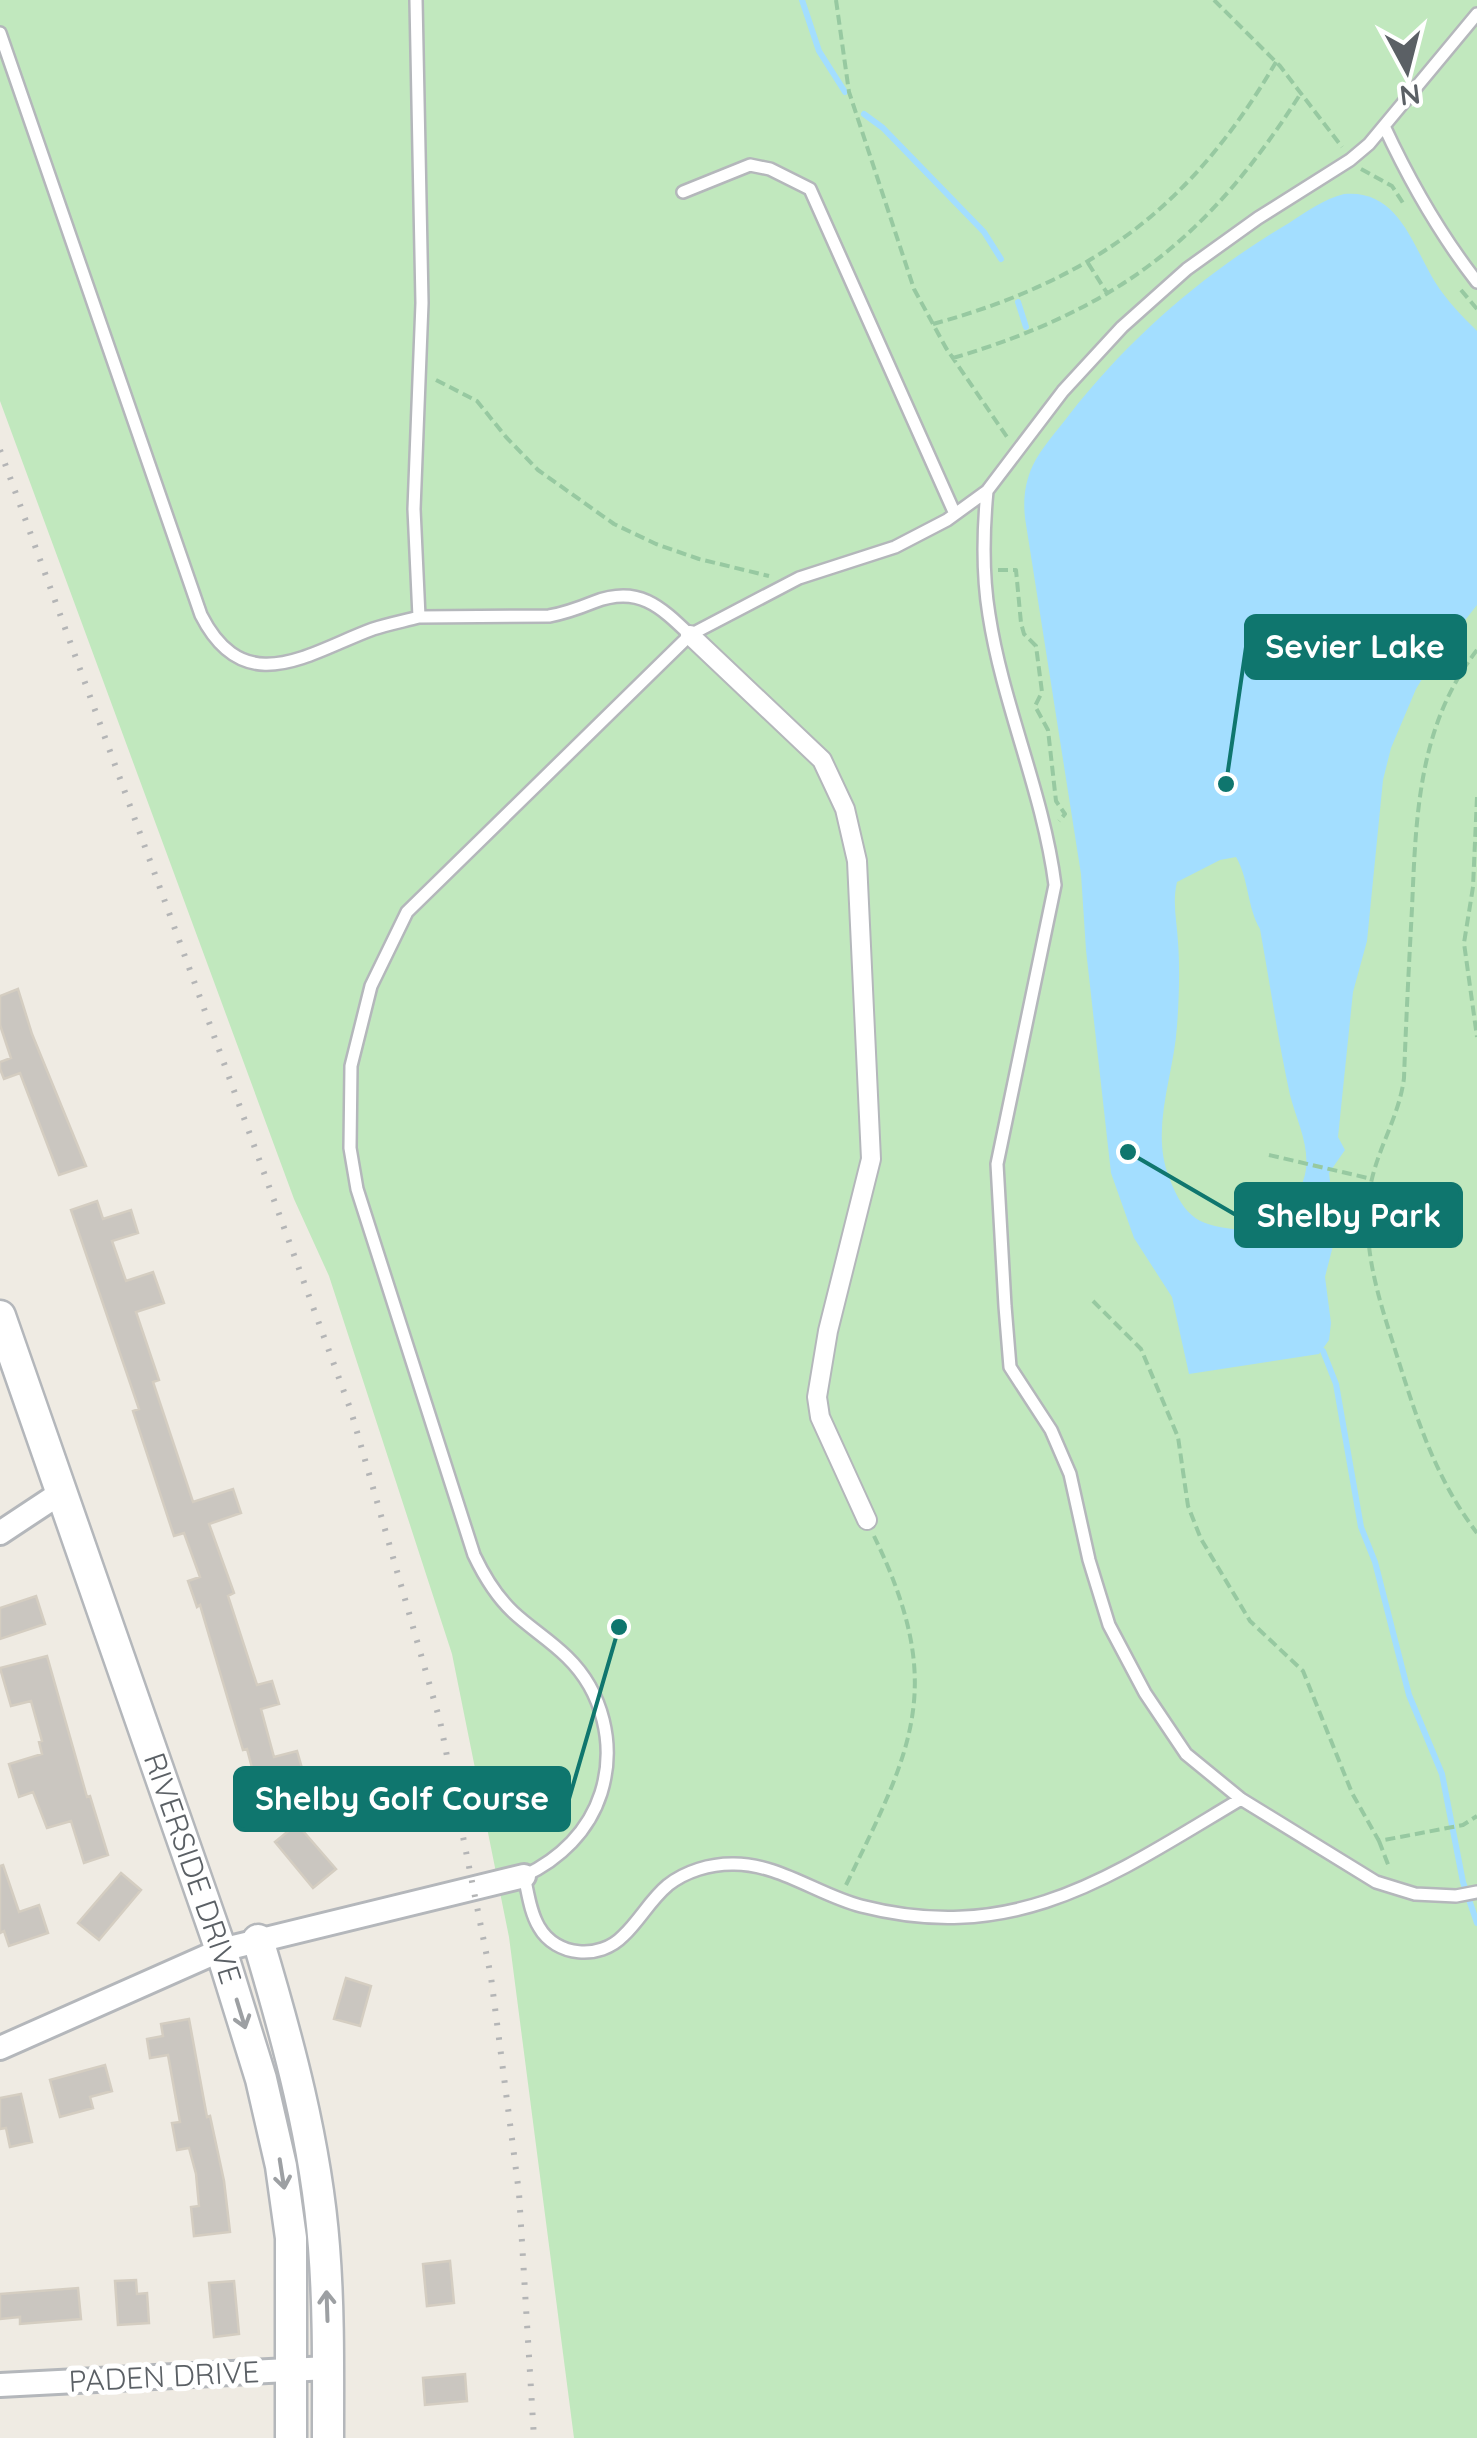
<svg xmlns="http://www.w3.org/2000/svg" width="1477" height="2438" font-family="Quicksand,sans-serif">
  <style>
    .green { fill: #c1e8be }
    .water { fill: #a3deff; fill-rule: evenodd }
    .lines { fill: none; stroke-linecap: round; stroke-linejoin: round }
    .stream { stroke: #a3deff; stroke-width: 6 }
    .building { fill: #cac6c0; stroke: #d4cdc1; stroke-width: 2.5 }
    .service-casing { stroke: #b4b7bb; stroke-width: 16 }
    .pedestrian-casing { stroke: #b4b7bb; stroke-width: 22 }
    .minor-casing { stroke: #b4b7bb; stroke-width: 28 }
    .tertiary-casing { stroke: #b4b7bb; stroke-width: 35 }
    .path { stroke: #97c9a1; stroke-width: 4; stroke-dasharray: 10 5; stroke-linecap: butt }
    .service { stroke: #fff; stroke-width: 11 }
    .pedestrian { stroke: #fff; stroke-width: 18 }
    .minor { stroke: #fff; stroke-width: 22 }
    .tertiary { stroke: #fff; stroke-width: 30 }
    .rail { stroke: #b4b5b6; stroke-width: 6; stroke-dasharray: 2.5 12; stroke-linecap: butt }
    .oneway { stroke: #9da0a3 }
    .labels { text-anchor: middle; stroke-width: 10; stroke-linejoin: round; paint-order: stroke }
    .street-label { font-size: 30px; fill: #5b6065; stroke: #fff }
    .leader { fill: none; stroke: #0f766e; stroke-width: 4 }
    .callout-dot { fill: #0f766e; stroke: #fff; stroke-width: 4 }
    .callout { fill: #0f766e; stroke: #0f766e; stroke-width: 4 }
    .callout-label { font-size: 32px; text-anchor: middle; font-weight: bold; fill: #fff }
  </style>
  <rect width="100%" height="100%" fill="#efebe3"/>
  <path class="green" d="M0 0H1477V2438H574L509 1937 452 1654 329 1276 294 1199 0 401Z"/>
  <path class="water" d="M1344 194C1398 189 1412 244 1435 282 1447 301 1462 316 1477 331V605L1433 661 1416 689 1391 748 1383 780 1367 941 1353 992 1338 1137 1345 1150 1329 1173 1336 1234 1325 1277 1331 1323 1329 1340 1319 1354 1189 1374 1172 1297 1134 1238 1111 1173 1086 950 1081 874 1025 518C1023 499 1025 482 1033 465 1042 447 1057 431 1069 415 1130 337 1204 273 1289 223 1306 212 1324 199 1344 194ZM1236 857C1249 879 1247 907 1260 929 1270 984 1278 1040 1290 1095 1296 1119 1309 1143 1306 1169 1305 1177 1302 1183 1300 1191 1288 1232 1286 1233 1242 1230 1200 1226 1185 1220 1169 1177 1150 1129 1174 1075 1177 1026 1179 1001 1180 967 1178 942 1177 921 1172 903 1177 882L1220 860Z"/>
  <g class="lines">
    <path class="stream" d="M802 0 819 51 845 92
      M864 114 883 128 984 232 1001 259
      M1018 302 1026 327
      M1323 1351 1336 1384 1361 1527 1375 1562 1409 1695 1442 1774 1463 1882 1477 1923"/>
  </g>
  <path class="building" d="M18 989 32 1034 86 1166 59 1175 20 1073 4 1079 0 1069V1062L11 1058 0 1025V996Z
    M97 1201 103 1219 131 1210 138 1233 112 1241 126 1281 153 1272 164 1303 136 1312 159 1380 153 1382 193 1502 233 1489 241 1513 209 1524 234 1593 228 1596 257 1685 272 1681 279 1704 261 1709 274 1757 297 1751 308 1789 291 1794 293 1803 266 1810 263 1798 257 1800 251 1780 255 1779 247 1749 243 1750 200 1605 197 1607 188 1581 200 1577 184 1533 174 1536 133 1411 139 1409 71 1210Z
    M36 1596 45 1624 0 1639V1608Z
    M47 1656 87 1797 90 1796 108 1855 84 1863 71 1821 47 1828 33 1792 19 1797 9 1764 42 1754 39 1742 42 1741 31 1701 11 1706 0 1668Z
    M297 1824 336 1869 313 1888 275 1842Z
    M3 1865 19 1912 39 1905 48 1933 9 1946 4 1931 0 1933V1866Z
    M121 1873 141 1890 99 1940 78 1923Z
    M346 1978 371 1986 360 2026 334 2019Z
    M189 2019 207 2117 210 2116 224 2181 230 2232 194 2236 191 2207 199 2206 196 2174 189 2148 177 2150 172 2123 180 2122 168 2055 150 2058 147 2039 163 2036 161 2024Z
    M105 2065 112 2091 90 2097 93 2108 60 2117 50 2080Z
    M21 2094 32 2142 10 2147 6 2128 0 2129V2098Z
    M450 2261 454 2303 427 2306 423 2264Z
    M136 2280 137 2294 147 2293 149 2323 118 2325 115 2281Z
    M234 2281 239 2334 214 2337 209 2283Z
    M78 2288 81 2319 20 2324V2317L0 2319V2294Z
    M465 2374 467 2401 425 2405 423 2378Z"/>
  <g class="lines">
    <defs>
      <path id="service" d="M0 33 201 615C245 702 310 652 373 629 388 624 404 621 419 617L414 509 422 303 416 0
        M1384 126C1410 182 1439 233 1477 282
        M683 192 750 165 770 169 810 189 955 514
        M987 491C983 533 982 573 989 615 1003 706 1043 792 1055 885L997 1164 1005 1306 1010 1367 1051 1430 1070 1474 1089 1560 1109 1625 1145 1693 1186 1754 1241 1799 1376 1882 1415 1894 1456 1896 1477 1892
        M419 617 549 616C566 613 579 608 594 602 638 585 660 606 690 635
        M1241 1799C1113 1875 1017 1946 861 1906 818 1895 778 1863 732 1864 710 1864 686 1871 668 1885 650 1900 640 1920 623 1936 600 1960 556 1957 539 1927 530 1912 528 1893 524 1876 560 1859 589 1831 601 1793 616 1745 603 1692 567 1657 550 1640 530 1628 513 1612 496 1596 484 1576 474 1555L357 1189 350 1148 351 1066 371 986 407 912 690 635 799 578 895 547 947 520 987 491 1063 391 1122 327 1187 269 1258 218 1350 160 1369 144 1477 14"/>
      <path id="pedestrian" d="M690 635 822 760 845 809 857 861 871 1159 828 1331 817 1397 820 1417 867 1520"/>
      <path id="minor" d="M0 1533 62 1492
        M0 2048 221 1950 524 1876
        M0 2385 328 2368"/>
      <g id="tertiary">
        <path id="s1" d="M0 1316 221 1950 261 2079 281 2166 291 2238V2438"/>
        <path d="M258 1940C288 2040 316 2142 324 2247 329 2310 328 2374 328 2438"/>
      </g>
    </defs>
    <use href="#service" class="service-casing"/>
    <use href="#pedestrian" class="pedestrian-casing"/>
    <use href="#minor" class="minor-casing"/>
    <use href="#tertiary" class="tertiary-casing"/>
    <path class="path" d="M836 0 849 92 914 289 946 348 1007 437
      M1214 0 1280 66 1342 147
      M1361 169 1392 186 1403 203
      M1088 263 1107 293
      M1461 290 1477 309
      M933 324C1094 280 1192 206 1276 62
      M953 358C1118 309 1209 238 1301 93
      M436 380 477 401 506 437 538 470 614 524 656 544 699 559 769 576
      M998 570H1016L1021 623 1024 634 1036 646 1042 692 1035 706 1048 730 1056 801 1065 814 1059 821
      M1477 650C1418 726 1416 816 1412 908 1409 964 1406 1021 1404 1078 1399 1119 1374 1153 1369 1195 1362 1253 1381 1305 1398 1359 1417 1420 1437 1481 1477 1533
      M1477 797 1473 887 1464 943 1477 1037
      M1269 1155 1372 1179
      M1093 1301 1141 1349 1178 1437 1188 1506 1201 1539 1250 1621 1303 1671 1352 1793 1379 1841 1463 1825 1477 1816
      M1379 1841 1389 1867
      M846 1885C914 1746 946 1685 874 1536"/>
    <use href="#service" class="service"/>
    <use href="#pedestrian" class="pedestrian"/>
    <use href="#minor" class="minor"/>
    <use href="#tertiary" class="tertiary"/>
    <path class="rail" d="M0 450 351 1411 440 1721 491 1977 519 2193 534 2438"/>
  </g>
  <defs><path id="oneway-shaft" d="M-6 0H5M1.5-3L5.5 0L1.5 3" fill="none" stroke-width="1.6" stroke-linecap="round" stroke-linejoin="round" transform="scale(2.5)"/></defs>
  <g class="oneway">
    <use href="#oneway-shaft" transform="translate(241 2014) rotate(73)"/>
    <use href="#oneway-shaft" transform="translate(282 2174) rotate(81)"/>
    <use href="#oneway-shaft" transform="translate(327 2306) rotate(-92)"/>
  </g>
  <g class="labels">
    <g class="street-label">
      <text dy="10" stroke="none"><textPath href="#s1" startOffset="585">RIVERSIDE DRIVE</textPath></text>
      <text transform="translate(164 2377) rotate(-3)" y="10">PADEN DRIVE</text>
    </g>
  </g>
  <path class="leader" d="M1226 784L1246 647M1128 1152L1236 1215M619 1627L569 1799"/>
  <g class="callout-dot">
    <circle cx="1226" cy="784" r="10"/>
    <circle cx="1128" cy="1152" r="10"/>
    <circle cx="619" cy="1627" r="10"/>
  </g>
  <g class="callout">
    <rect x="1246" y="616" width="219" height="62" rx="10"/>
    <rect x="1236" y="1184" width="225" height="62" rx="10"/>
    <rect x="235" y="1768" width="334" height="62" rx="10"/>
  </g>
  <g class="callout-label">
    <text x="1355" y="658">Sevier Lake</text>
    <text x="1349" y="1227">Shelby Park</text>
    <text x="402" y="1810">Shelby Golf Course</text>
  </g>
  <g transform="translate(1407 70) rotate(173)" stroke="#ffffff" stroke-width="8" paint-order="stroke">
  <path d="M0-8L18 38L0 25L-18 38Z" fill="#5b6065"/>
  <text y="-15" font-size="28" font-weight="bold" text-anchor="middle" fill="#5b6065">N</text>
  </g>
</svg>
